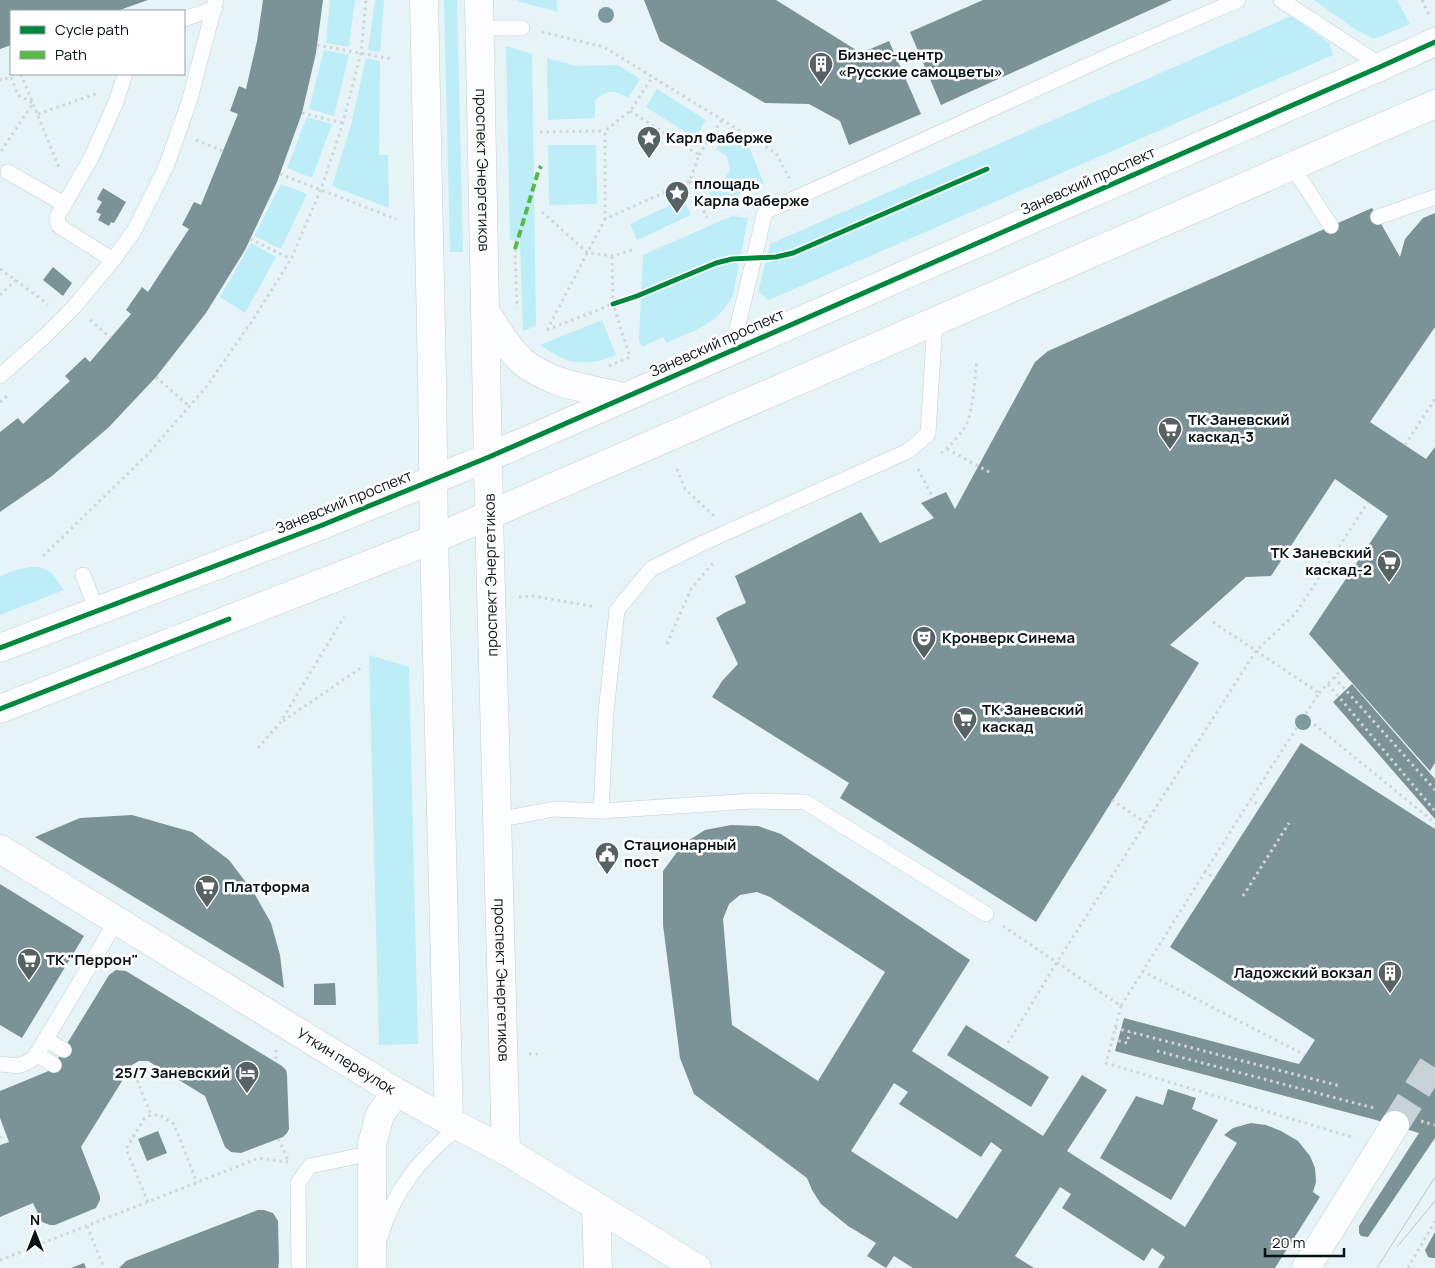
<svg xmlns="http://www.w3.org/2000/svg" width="1435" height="1268" font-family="Manrope,sans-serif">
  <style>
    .green { fill: #bdedf6 }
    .building { fill: #7b9296; fill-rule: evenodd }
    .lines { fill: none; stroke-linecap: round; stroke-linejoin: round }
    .minor-tunnel { stroke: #c6d2d5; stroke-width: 28; stroke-dasharray: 28 14; stroke-linecap: butt }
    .service-casing { stroke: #c5d0d3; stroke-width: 16 }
    .minor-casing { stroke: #c5d0d3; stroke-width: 29 }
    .tertiary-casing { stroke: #c5d0d3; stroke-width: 29 }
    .primary-casing { stroke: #c5d0d3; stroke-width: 29 }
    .path { stroke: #d1d5d6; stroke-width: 3; stroke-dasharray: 2.5 4; stroke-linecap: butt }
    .service { stroke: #fbfdfe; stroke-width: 15 }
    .minor { stroke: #fbfdfe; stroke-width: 28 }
    .tertiary { stroke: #fbfdfe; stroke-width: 28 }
    .primary { stroke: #fbfdfe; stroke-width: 28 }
    .tram { stroke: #c1c4c5; stroke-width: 1 }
    .quiet { stroke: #58b947; stroke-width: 4; stroke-dasharray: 8 4; stroke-linecap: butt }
    .cycleway-casing { stroke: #fff; stroke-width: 8 }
    .cycleway { stroke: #00873e; stroke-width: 5 }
    .tree { fill: #7c9aa0 }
    .labels { text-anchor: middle; stroke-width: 5; stroke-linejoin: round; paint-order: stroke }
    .poi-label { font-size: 15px; font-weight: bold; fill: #081315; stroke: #fff; text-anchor: start }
    .street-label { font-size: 15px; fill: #081315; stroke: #fff }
  </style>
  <rect width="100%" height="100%" fill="#e7f4f7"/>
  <path class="green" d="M330 0H355L349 47 326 43Z
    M375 0H384L380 52 368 50Z
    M444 0H457L463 252H450Z
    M517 0H557V12L517 1Z
    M1314 0H1397L1410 24 1374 39 1356 30Z
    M1291 16 1329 43 1333 55 769 300 758 292 770 244Z
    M506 46 532 54 536 326 523 331 520 241 510 240Z
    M324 50 349 55 334 116 309 109Z
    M366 58 380 61 379 155H388L389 208 332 186 351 125Z
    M547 58 576 66 618 65 640 79 628 98C614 90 609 89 595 100V118L548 120Z
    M657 89 706 120 695 138 646 107Z
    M307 117 332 124 312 178 287 168Z
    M727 132 748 145 764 183 715 205 707 188 724 180 730 169 727 157 716 149Z
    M548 145H596L597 204 549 205Z
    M281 184 307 194 281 249 254 236Z
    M683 199 691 215 637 240 630 224Z
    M732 216 748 218 733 295C717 325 695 330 666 343L663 337 642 347 639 340 643 255Z
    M251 243 276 257 245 313 220 297Z
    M602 320 616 355C585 368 567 364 540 345Z
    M30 567C52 567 52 574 64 590L0 615V576L19 569Z
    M369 655 409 667 418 1044 379 1045Z"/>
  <path class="building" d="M0 0H148L117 11H11V45L0 49Z
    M263 0H323L316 53 302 113 277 182 245 250 206 313 156 377 109 427 52 476 0 512V432L18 418 23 424 70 381 65 376 85 357 90 362 131 314 126 310 142 287 148 292 189 229 182 225 194 202 201 205 238 114 230 111 239 86 246 89 257 41Z
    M644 0H776L861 53 889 41 921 114 849 145 840 121 809 104 765 103 660 41Z
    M983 0H1172L941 105 910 32Z
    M103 188 126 202 114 223 111 222 109 226 98 220 101 214 96 212 102 202 97 199Z
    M1372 208 1400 257 1405 239 1423 218 1435 213V327L1370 422 1426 459 1435 447V763L1430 771 1309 634 1388 516 1335 479 1271 576 1246 577 1170 645 1199 663 1036 922 840 798 849 783 712 697 722 681 738 664 716 618 726 612 746 603 735 576 861 512 880 543 934 518 921 503 946 492 955 509 1035 362 1048 351Z
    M53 267 72 283 63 296 43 280Z
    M1352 684 1435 779V819L1333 702Z
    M1301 743 1435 829V1138L1368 1237 1361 1236 1359 1233V1226L1419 1133 1376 1120 1115 1051 1124 1018 1299 1064 1315 1040 1170 947Z
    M132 815 192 832 229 860 254 893 271 923 280 955 284 988 35 837 80 818Z
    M731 825 758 826 781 834 970 960 912 1051 1043 1136 1082 1075 1107 1090 1067 1151 1185 1227 1237 1143 1224 1135 1233 1128 1251 1123 1266 1125 1281 1131 1298 1141 1310 1156 1315 1168 1316 1182 1313 1192 1320 1197 1275 1268H1158L1165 1257 1152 1248 1144 1261 1062 1208 1071 1194 1060 1187 1015 1256 1034 1268H913L894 1256 886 1268 867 1256 876 1243 848 1226 821 1204 812 1190 807 1178 694 1094 680 1058 663 925V871L683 844 705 830ZM757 892 770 897 885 972 818 1081 732 1025 723 919 729 904 740 895ZM894 1083 908 1092 899 1104 981 1157 991 1142 1002 1150 957 1219 851 1151Z
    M0 884 84 936 22 1038 0 1025Z
    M116 970 126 971 282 1066 286 1070 287 1075 289 1129 287 1133 283 1137 241 1153 231 1152 225 1147 205 1096 148 1061H139L132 1065 81 1147 100 1196V1200L96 1208 55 1225H50L42 1222 33 1203 0 1217V1145L9 1142 0 1118V1091L51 1070 109 975Z
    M335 983 336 1005H314V984Z
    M966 1025 1049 1077 1031 1107 947 1055Z
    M1168 1089 1196 1098 1192 1109 1218 1120 1171 1200 1100 1158 1136 1096 1163 1105Z
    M158 1131 167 1153 147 1161 138 1139Z
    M258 1210H264L273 1213 278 1221 279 1263 278 1268H119L126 1261Z
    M1435 1232V1258H1432L1428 1257 1425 1250Z
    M84 1263 86 1268H71Z"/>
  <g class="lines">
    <path class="minor-tunnel" d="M1395 1125 1435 1061"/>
    <defs>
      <path id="service" d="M1281 0 1382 66
        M184 19 215 8
        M480 28H522
        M1292 166 1331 226
        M8 172 64 204
        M1378 217 1435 197
        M113 260 59 226 57 217 91 158 116 102 125 74
        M732 350 765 212 1113 54 1238 0
        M0 376 45 336 74 307 113 260 134 231 166 167 189 102 216 0
        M83 575 97 611
        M601 811 606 712 617 610 651 569 703 543 908 451 928 434 935 321
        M497 820 554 809 601 811 752 801 805 802 986 914
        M45 1039 64 1050
        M36 1054 54 1065
        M0 1064C17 1066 20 1068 35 1057L117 920
        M380 1238C394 1189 421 1157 460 1126
        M299 1268 298 1183 310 1166 372 1153"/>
      <g id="minor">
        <path id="s1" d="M0 849 396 1092 449 1121"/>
        <path d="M596 1206 598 1268"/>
        <path d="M372 1268V1144L380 1115 396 1092"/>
        <path d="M1306 1268 1395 1125"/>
      </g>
      <g id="tertiary">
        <path id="s2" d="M489 515 506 1151"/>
        <path d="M434 539 449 1121 506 1151 697 1268"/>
      </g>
      <g id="primary">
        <path d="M424 0 432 376 434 539"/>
        <path id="s3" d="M479 0 489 515"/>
        <path d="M486 313C497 329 508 349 523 362 551 385 590 389 624 397"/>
        <path d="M0 648 320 526 489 457 1382 66 1435 42"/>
        <path d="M0 709 434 539 1435 104"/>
      </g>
    </defs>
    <use href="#service" class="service-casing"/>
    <use href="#minor" class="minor-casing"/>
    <use href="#tertiary" class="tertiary-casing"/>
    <use href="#primary" class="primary-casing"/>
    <path class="path" d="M1422 0 1430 17
      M542 32 604 47 776 153 789 178
      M317 45 392 59
      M21 74 60 170
      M0 78 1 80 11 77 18 95 33 103 0 153
      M630 111 699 155 690 181 605 219V131L630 111 653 76
      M302 113 343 123
      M38 114 98 93
      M540 132 605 131
      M196 140 223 151
      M699 155 721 121
      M280 174 396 219
      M690 181 707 218
      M542 212 588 253 612 256 633 250
      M250 239 291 259
      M515 249 517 308
      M0 269 48 304
      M0 295 16 280
      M90 320 111 338
      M547 330 605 219
      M547 330 613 304
      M609 366 630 357 613 304 612 256
      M156 377 189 406
      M0 402 7 396
      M1405 445 1435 399
      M947 449 991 473
      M941 453C949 448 963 431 967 423 973 408 975 377 977 360
      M677 469 685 489 714 516
      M918 469 933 498
      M43 556 148 454 207 386 252 321 291 259 321 189 343 123 361 53 366 0
      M519 597 533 596 596 607
      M1213 622 1319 693 1251 799
      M667 644 691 589 713 563
      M1334 677 1435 790
      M1328 684 1435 811
      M1319 693 1341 670
      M1304 716 1435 823
      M283 721 362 667
      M258 748 280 723 344 617
      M1112 800 1146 823
      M1205 872 1251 799 1260 806
      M1243 896 1289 823
      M1003 926 1121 1006 1205 872 1215 878
      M1142 971 1305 1055
      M1121 1006 1106 1063 1355 1138
      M1115 1028 1340 1086
      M1112 1039 1127 1043 1130 1032
      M1008 1043 1057 962 1256 651 1296 613 1368 502
      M276 1050V1062
      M1157 1051 1374 1108
      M529 1054H541
      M127 1072 137 1080 151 1115
      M1421 1121 1435 1125
      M0 1136V1138
      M278 1139 289 1162
      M148 1202 126 1149 144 1119 151 1115H159L174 1124 197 1183
      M87 1226 104 1268
      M0 1260 259 1158 288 1162
      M1408 1268 1435 1221"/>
    <use href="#service" class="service"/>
    <use href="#minor" class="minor"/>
    <use href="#tertiary" class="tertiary"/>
    <use href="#primary" class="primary"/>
    <path class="tram" d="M1397 1247 1435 1201
      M1377 1268 1435 1177"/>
    <path class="quiet" d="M515 249 538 172 541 166"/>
    <defs>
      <path id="cycleway" d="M613 304 637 296 716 263 732 259 776 257 793 253 987 169
        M0 648 320 526 489 457 1382 66 1435 42
        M0 709 229 619"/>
    </defs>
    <use href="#cycleway" class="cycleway-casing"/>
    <use href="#cycleway" class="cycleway"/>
  </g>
  <g class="tree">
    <circle cx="606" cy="15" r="8"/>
    <circle cx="1303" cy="722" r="8"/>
  </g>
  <defs>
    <symbol id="building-pin" viewBox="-11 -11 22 30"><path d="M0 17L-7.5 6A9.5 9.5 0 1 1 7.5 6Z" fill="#566264" stroke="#fff"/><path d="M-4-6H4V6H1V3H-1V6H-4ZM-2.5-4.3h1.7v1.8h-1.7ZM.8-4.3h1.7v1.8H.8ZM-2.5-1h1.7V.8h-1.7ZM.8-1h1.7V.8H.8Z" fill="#fff"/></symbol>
    <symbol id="sight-pin" viewBox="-11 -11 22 30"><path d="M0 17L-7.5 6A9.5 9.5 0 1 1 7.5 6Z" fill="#566264" stroke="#fff"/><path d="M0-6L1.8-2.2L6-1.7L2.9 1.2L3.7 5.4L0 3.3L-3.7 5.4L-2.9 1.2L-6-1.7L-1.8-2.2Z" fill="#fff"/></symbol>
    <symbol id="supermarket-pin" viewBox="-11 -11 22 30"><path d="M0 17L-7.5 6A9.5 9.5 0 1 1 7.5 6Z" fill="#566264" stroke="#fff"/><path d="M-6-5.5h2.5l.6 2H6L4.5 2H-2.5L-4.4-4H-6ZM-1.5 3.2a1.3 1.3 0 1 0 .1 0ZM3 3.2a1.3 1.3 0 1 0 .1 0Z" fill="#fff"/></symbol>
    <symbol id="theatre-pin" viewBox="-11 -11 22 30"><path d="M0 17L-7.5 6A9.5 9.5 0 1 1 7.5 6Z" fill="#566264" stroke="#fff"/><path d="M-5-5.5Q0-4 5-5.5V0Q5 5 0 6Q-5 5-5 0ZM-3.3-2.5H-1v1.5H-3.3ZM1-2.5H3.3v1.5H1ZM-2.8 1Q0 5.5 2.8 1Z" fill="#fff"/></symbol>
    <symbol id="civic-pin" viewBox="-11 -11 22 30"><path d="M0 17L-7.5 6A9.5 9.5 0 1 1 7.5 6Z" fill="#566264" stroke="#fff"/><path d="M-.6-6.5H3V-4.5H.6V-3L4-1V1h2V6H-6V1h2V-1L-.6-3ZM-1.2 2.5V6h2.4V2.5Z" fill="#fff"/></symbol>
    <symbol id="hotel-pin" viewBox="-11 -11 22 30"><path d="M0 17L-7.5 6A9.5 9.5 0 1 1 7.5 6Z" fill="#566264" stroke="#fff"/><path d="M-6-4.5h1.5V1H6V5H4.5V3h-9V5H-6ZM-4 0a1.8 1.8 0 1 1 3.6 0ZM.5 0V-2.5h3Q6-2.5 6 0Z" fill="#fff"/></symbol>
  </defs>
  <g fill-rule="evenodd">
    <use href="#building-pin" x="807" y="50" width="28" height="38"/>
    <use href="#sight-pin" x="635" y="124" width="28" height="38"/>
    <use href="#sight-pin" x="663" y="179" width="28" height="38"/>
    <use href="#supermarket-pin" x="1156" y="415" width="28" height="38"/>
    <use href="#supermarket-pin" x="1375" y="548" width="28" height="38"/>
    <use href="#theatre-pin" x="910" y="624" width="28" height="38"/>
    <use href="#supermarket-pin" x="951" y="705" width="28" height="38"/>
    <use href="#civic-pin" x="593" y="840" width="28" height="38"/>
    <use href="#supermarket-pin" x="193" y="873" width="28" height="38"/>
    <use href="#supermarket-pin" x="15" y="946" width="28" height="38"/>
    <use href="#building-pin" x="1376" y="959" width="28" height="38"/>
    <use href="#hotel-pin" x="233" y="1059" width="28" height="38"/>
  </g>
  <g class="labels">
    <g class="poi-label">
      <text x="838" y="60">Бизнес-центр<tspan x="838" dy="17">«Русские самоцветы»</tspan></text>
      <text x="666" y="143">Карл Фаберже</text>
      <text x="694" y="189">площадь<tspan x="694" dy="17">Карла Фаберже</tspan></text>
      <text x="1188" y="425">ТК Заневский<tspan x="1188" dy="17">каскад-3</tspan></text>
      <text x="1372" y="558" text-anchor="end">ТК Заневский<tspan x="1372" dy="17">каскад-2</tspan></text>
      <text x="942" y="643">Кронверк Синема</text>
      <text x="982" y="715">ТК Заневский<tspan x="982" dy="17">каскад</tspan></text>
      <text x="624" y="850">Стационарный<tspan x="624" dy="17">пост</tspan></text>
      <text x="224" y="892">Платформа</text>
      <text x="46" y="965">ТК "Перрон"</text>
      <text x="1372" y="978" text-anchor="end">Ладожский вокзал</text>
      <text x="230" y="1078" text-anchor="end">25/7 Заневский</text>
    </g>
    <g class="street-label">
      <text dy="5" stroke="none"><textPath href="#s3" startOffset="170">проспект Энергетиков</textPath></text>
      <text transform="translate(1088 181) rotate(-24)" y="5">Заневский проспект</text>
      <text transform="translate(717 343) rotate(-24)" y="5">Заневский проспект</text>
      <text transform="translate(344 502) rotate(-22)" y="5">Заневский проспект</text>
      <text transform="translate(491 575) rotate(-91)" y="5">проспект Энергетиков</text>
      <text dy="5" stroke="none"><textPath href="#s2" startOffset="465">проспект Энергетиков</textPath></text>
      <text dy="5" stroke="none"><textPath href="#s1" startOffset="406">Уткин переулок</textPath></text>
    </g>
  </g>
  <rect x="10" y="10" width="175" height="65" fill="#ffffff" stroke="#9ca1a1"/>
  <rect x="20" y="26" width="25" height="8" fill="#00873e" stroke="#9ca1a1"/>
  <text x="55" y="35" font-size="15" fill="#081315">Cycle path</text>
  <rect x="20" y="51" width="25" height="8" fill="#58b947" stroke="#9ca1a1"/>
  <text x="55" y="60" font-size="15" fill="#081315">Path</text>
  <g transform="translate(35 1233)" stroke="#ffffff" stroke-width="4" paint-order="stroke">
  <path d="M0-4L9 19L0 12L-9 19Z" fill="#081315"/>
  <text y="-8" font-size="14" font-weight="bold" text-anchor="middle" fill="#081315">N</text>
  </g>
  <path d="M1265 1248v8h79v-8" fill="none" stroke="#081315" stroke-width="2.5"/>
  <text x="1272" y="1248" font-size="15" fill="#081315" stroke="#ffffff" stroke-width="4" paint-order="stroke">20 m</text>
</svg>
